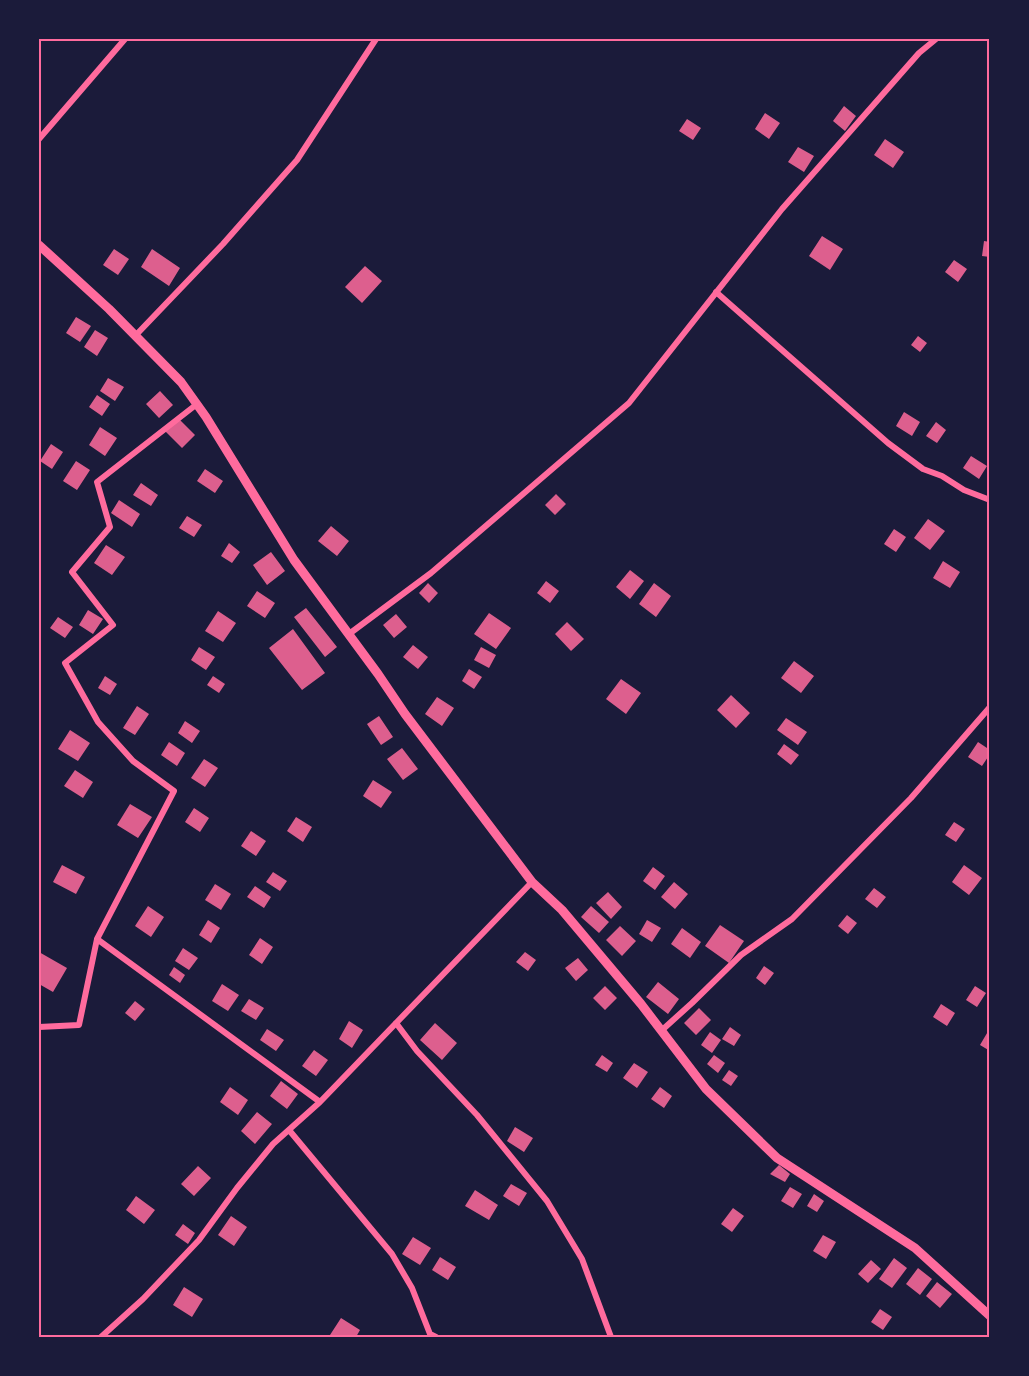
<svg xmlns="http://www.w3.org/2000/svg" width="1029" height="1376" font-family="'PT Sans',sans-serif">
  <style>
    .building { fill: #dd5f8e }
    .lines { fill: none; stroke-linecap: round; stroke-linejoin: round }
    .minor { stroke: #ff6b9d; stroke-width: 6 }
    .secondary { stroke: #ff6b9d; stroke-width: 9 }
    .neatline { fill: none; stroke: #ff6b9d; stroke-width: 2 }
  </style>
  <rect width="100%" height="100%" fill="#1b1b3a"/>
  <path class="building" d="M844 106 856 116 845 131 833 121Z
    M765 113 780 123 769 139 755 129Z
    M687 119 701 128 693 140 679 131Z
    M885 139 904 152 893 168 874 155Z
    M798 147 814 156 804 172 788 162Z
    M822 236 843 249 830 270 809 256Z
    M984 241 990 242V257L982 256Z
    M114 249 129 259 118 275 103 265Z
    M152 249 180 268 169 286 141 267Z
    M954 260 967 269 958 282 945 272Z
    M365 266 382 281 362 303 345 287Z
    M76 317 91 326 80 342 66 333Z
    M95 330 108 338 97 356 84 347Z
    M918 336 927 343 920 352 911 345Z
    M108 378 124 387 115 401 100 391Z
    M160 391 173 405 159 418 146 404Z
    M97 395 110 404 102 416 89 407Z
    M904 412 920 422 912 436 896 426Z
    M178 418 195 435 182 448 165 431Z
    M936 422 946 430 937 443 926 436Z
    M100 427 117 438 105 456 89 445Z
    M51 444 63 452 52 469 40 461Z
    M971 456 987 466 979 479 963 468Z
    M76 461 90 470 77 490 63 481Z
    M205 469 223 481 215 493 197 481Z
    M141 483 158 495 151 506 133 495Z
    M556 494 566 504 555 515 545 505Z
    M119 500 140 514 132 527 111 513Z
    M187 516 202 525 194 537 179 528Z
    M928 519 945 531 930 550 914 538Z
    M331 526 349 541 337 556 318 541Z
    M894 529 906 537 896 552 884 544Z
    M229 543 240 552 232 563 221 556Z
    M106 545 125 557 112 575 94 563Z
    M271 552 285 571 267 585 253 565Z
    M943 561 960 572 950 588 933 578Z
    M630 570 644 581 630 599 616 587Z
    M546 581 559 591 550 603 537 593Z
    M428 583 438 593 429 603 419 593Z
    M654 583 671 596 656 617 639 604Z
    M257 591 275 603 265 618 247 606Z
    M306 608 337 647 325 657 294 617Z
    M88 610 103 619 93 634 79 625Z
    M218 611 236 623 223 642 205 631Z
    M489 613 511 628 496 649 474 634Z
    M396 614 407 627 394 638 383 625Z
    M58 617 73 627 65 638 50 628Z
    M567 622 584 639 571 651 555 634Z
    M293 629 325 673 302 690 269 648Z
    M413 645 428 657 418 669 403 657Z
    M199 647 215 657 206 670 191 660Z
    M481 647 496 655 489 668 474 660Z
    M794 661 814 676 801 693 781 678Z
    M469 669 482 677 474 689 462 681Z
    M105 676 117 684 110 695 98 688Z
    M213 676 225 684 219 693 207 685Z
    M621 679 641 693 626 714 606 699Z
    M731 695 750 713 736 728 717 710Z
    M437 697 454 708 442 726 425 714Z
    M137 706 149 714 135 735 123 728Z
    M379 716 393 737 381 745 367 724Z
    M786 718 807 732 798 745 777 730Z
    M185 721 200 731 192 743 178 733Z
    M70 730 90 743 78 761 58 749Z
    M169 742 185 753 177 766 161 755Z
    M978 742 990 750V754L982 766 968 757Z
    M784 744 799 755 791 765 777 754Z
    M402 748 418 769 403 780 387 759Z
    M204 759 218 768 205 787 191 778Z
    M75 770 93 782 83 798 64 786Z
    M373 780 392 792 381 808 363 796Z
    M130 804 152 817 138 838 117 825Z
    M194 808 209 818 200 832 185 822Z
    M296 817 312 827 303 842 287 831Z
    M954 822 965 829 956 842 945 835Z
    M251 831 266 841 256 856 241 846Z
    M62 865 85 877 76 894 53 882Z
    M964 865 982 878 969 895 952 882Z
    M653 867 665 876 655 890 643 881Z
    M273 872 287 881 280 891 266 882Z
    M674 882 688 894 675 909 661 897Z
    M215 884 231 894 221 910 205 900Z
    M255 886 271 897 264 908 247 897Z
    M874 888 886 897 877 908 865 899Z
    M608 892 622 907 611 919 596 903Z
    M148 906 164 917 151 937 135 926Z
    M591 906 609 922 599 933 581 917Z
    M847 915 857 923 848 934 838 926Z
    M208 920 220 928 211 943 199 935Z
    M647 920 661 928 652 942 639 934Z
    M720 925 744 941 729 963 705 946Z
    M620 926 636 941 622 956 606 940Z
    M682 928 701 942 690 958 671 944Z
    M260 938 273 947 262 964 249 955Z
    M183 948 198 958 189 970 175 961Z
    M39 952 67 968 53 992 39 984Z
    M525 952 536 960 528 971 516 962Z
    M578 958 588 970 576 981 565 968Z
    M764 966 774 973 765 985 756 978Z
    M174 967 185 975 180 983 169 975Z
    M658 982 679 999 668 1014 646 997Z
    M222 984 239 995 228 1011 212 1001Z
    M605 986 617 998 605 1010 593 998Z
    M975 986 986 993 977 1007 966 1000Z
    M249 999 264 1008 256 1020 241 1011Z
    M135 1001 145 1009 135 1021 125 1013Z
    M941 1004 955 1013 947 1026 933 1017Z
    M699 1008 711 1020 696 1035 684 1023Z
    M349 1021 363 1030 352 1048 339 1039Z
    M435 1023 457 1043 442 1060 420 1040Z
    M730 1027 741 1035 734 1046 722 1039Z
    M990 1028V1051L980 1045Z
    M267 1029 284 1040 276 1051 260 1040Z
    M710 1032 721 1040 712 1053 701 1045Z
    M314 1050 328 1060 316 1076 302 1066Z
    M602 1055 613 1063 607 1072 595 1065Z
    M714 1055 725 1063 718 1073 707 1064Z
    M634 1063 648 1072 637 1088 623 1078Z
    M729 1070 738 1076 731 1086 722 1080Z
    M281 1081 298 1094 287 1109 270 1096Z
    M230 1087 248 1100 238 1115 220 1102Z
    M660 1087 672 1096 664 1108 651 1099Z
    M257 1112 272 1124 255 1144 241 1131Z
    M515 1127 533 1138 524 1152 507 1141Z
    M779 1165 790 1174 785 1182 770 1174Z
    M198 1166 211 1178 194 1196 181 1184Z
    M511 1184 527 1193 519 1206 503 1196Z
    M790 1187 802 1194 793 1208 781 1201Z
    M475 1190 498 1205 489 1220 465 1206Z
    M814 1194 824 1201 817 1212 807 1206Z
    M136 1196 155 1210 144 1224 126 1210Z
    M733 1208 744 1216 732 1232 721 1224Z
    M231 1216 247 1227 234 1246 218 1235Z
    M183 1224 195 1233 188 1244 175 1235Z
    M823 1235 836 1242 826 1259 813 1251Z
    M413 1237 431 1248 420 1265 402 1254Z
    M440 1257 456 1267 448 1280 432 1270Z
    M894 1258 907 1268 892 1288 879 1279Z
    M871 1260 881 1269 868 1283 858 1274Z
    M918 1268 932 1279 920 1295 906 1284Z
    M937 1282 952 1294 940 1308 926 1296Z
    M184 1287 203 1299 192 1317 173 1305Z
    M880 1309 892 1317 883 1330 871 1322Z
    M341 1318 360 1330 356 1337H333L330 1335Z"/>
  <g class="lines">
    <path class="minor" d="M39 139 125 39
      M716 292 888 443 923 469 942 476 964 490 990 500
      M136 335 223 244 297 160 376 39
      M197 404 97 482 110 527 72 572 113 625 65 663 98 722 133 761 174 791 97 939 320 1102
      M349 634 431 573 629 403 782 209 919 53 936 39
      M396 1023 417 1051 477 1115 547 1201 582 1259 611 1337
      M39 1027 79 1025 97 939
      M661 1031 692 1003 741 955 792 919 911 798 990 707
      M289 1130 392 1254 412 1288 430 1334 436 1337
      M101 1337 143 1299 199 1240 237 1188 273 1144 320 1102 532 882"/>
    <path class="secondary" d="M39 245 109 309 181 382 206 417 294 560 378 674 405 714 532 882 562 910 641 1004 706 1089 777 1158 915 1248 990 1316"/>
  </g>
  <rect width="1029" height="1376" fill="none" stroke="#1b1b3a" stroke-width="81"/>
  <rect x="40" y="40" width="948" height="1296" class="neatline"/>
</svg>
